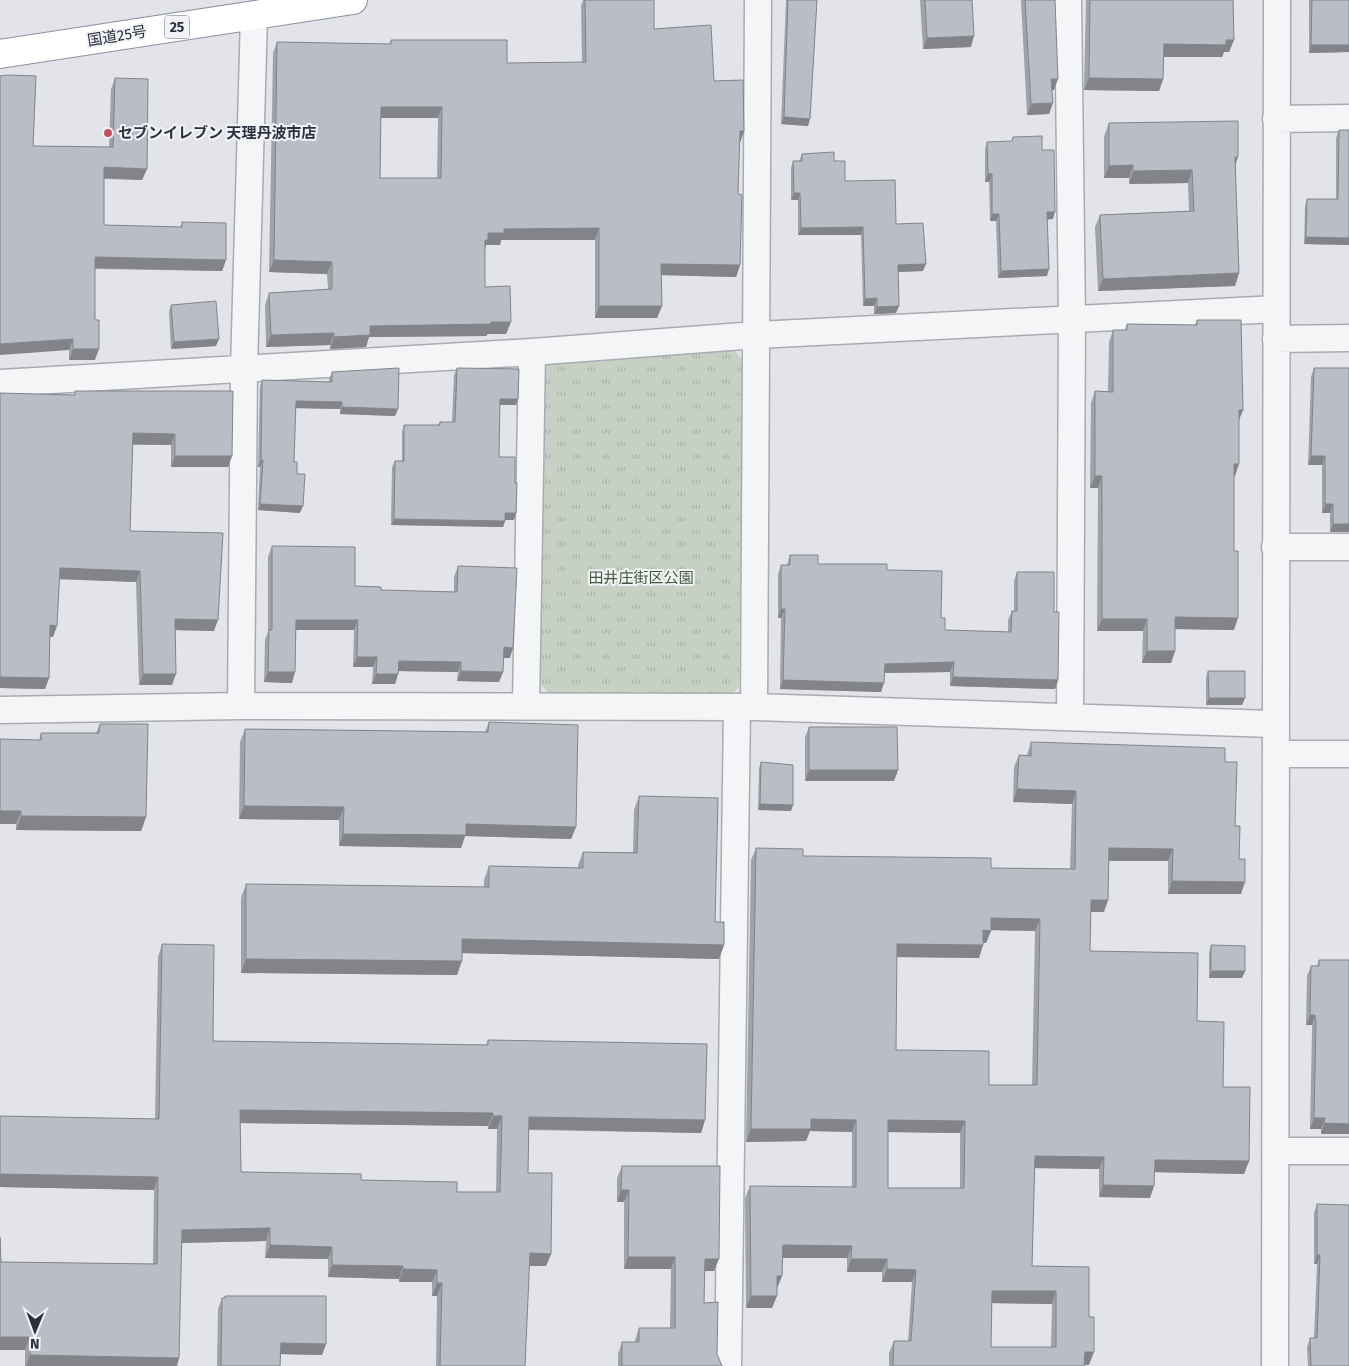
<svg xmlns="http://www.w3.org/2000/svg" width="1349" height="1366" font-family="'Fira Sans','Noto Sans JP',sans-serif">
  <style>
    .park { fill: url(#park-tufts) }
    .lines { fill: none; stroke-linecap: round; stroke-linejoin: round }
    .minor-casing { stroke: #a8abb2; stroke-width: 29 }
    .highway-casing { stroke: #8b919e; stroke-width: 30 }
    .minor { stroke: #f4f5f7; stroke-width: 26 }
    .highway { stroke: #fff; stroke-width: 28 }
    .wall { fill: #9fa3a9; fill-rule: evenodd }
    .shaded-wall { fill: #82848a }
    .building { fill: #b9bdc5; stroke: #82848a; fill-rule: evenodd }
    .poi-dot { fill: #bf555c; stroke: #f1f3f6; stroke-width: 2 }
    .labels { text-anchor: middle; stroke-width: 4; stroke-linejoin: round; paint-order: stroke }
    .shield { fill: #f1f3f6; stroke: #676b75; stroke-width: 1 }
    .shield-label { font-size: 14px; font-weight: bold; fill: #2c313e }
    .street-label { font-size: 15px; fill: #2c313e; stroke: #f1f3f6 }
    .poi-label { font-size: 15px; font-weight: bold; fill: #2c313e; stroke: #f1f3f6; text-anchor: start }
    .park-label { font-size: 15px; fill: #3e593b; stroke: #f1f3f6 }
  </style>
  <defs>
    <pattern id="park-tufts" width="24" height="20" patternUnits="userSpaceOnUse" patternTransform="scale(1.25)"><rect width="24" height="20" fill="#c6d1c4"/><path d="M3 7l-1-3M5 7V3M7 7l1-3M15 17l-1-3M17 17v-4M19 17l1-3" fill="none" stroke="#aab4a9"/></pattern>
  </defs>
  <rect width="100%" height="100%" fill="#e2e4e9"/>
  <path class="park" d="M730 346 743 360 739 687 731 694 548 693 540 683 544 365 548 358Z"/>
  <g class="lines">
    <defs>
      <path id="minor" d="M1068 0 1072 317 1070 717
        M1276 119 1349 118
        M1276 339 1349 338
        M0 383 532 352 756 335 1275 309
        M1275 547H1349
        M526 705 532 352
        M241 706 244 369 254 16
        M754 707 758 0
        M0 710 241 706 754 707 1275 724
        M1277 754H1349
        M1277 1151H1349
        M728 1366 737 708
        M1275 1366 1277 0"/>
      <path id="highway" d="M0 54 353 0"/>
    </defs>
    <use href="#minor" class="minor-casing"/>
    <use href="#highway" class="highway-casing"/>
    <use href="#minor" class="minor"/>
    <use href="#highway" class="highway"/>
  </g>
  <path class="wall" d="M583 0H654V29L714 81 739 143 738 194 740 265 736 277 661 275 662 306 657 318H595V240H501L500 245H486L485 248V287L506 334H487V336L369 337 366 347 330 349V345L266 347 265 305 269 293 328 289 327 274 269 272 273 53 277 42 389 44 391 40 507 63 582 62 581 6ZM381 118H438L437 178H380Z
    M786 0H817L808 126 781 124Z
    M920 0H972L971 47 923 49Z
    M1021 0H1055L1054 90H1052L1049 114 1027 115Z
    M1086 0H1233L1234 40 1229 52H1224L1222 57H1164L1163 79 1159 91 1084 90Z
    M1309 0H1349V52L1309 53Z
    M115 78 147 169 142 180 104 179V225L180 227 182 222 226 260 222 271 95 269V360H69V350L33 146 109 147 111 89Z
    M1109 123 1235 166 1239 273 1235 286 1098 291 1095 227 1100 215 1189 211 1188 183 1129 184V178H1104V136Z
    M1339 130H1349V245L1304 244 1305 206 1307 199H1336V138Z
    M1013 137 1042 150 1053 219H1047V276L998 278 996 221H990L989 182H985V149L987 142H1011Z
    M802 154 834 161 845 181 896 224 923 271 898 272 896 313 874 314V306H863L861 235H798V200H791V168L793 161H799Z
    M171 305 216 346 171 349 169 312Z
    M1197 320 1243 410 1239 420 1235 476H1234V630L1175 629V651L1171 663H1142L1143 631H1097L1098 488H1090L1091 403 1095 391H1108L1109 342 1113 330H1125L1127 324 1195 325Z
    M457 368 518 399 516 405H500L499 457 514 520H505L503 527 391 525 392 467 395 461H402V432L404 425H438L440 422H452L454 375Z
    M1314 368H1349V532H1330V513H1322V465H1308L1311 377Z
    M332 372 395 416 340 414V409L295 408 294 462 297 474 300 513 258 510 260 467H258L260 387 262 380 329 382V379Z
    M75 391 232 456 228 467H171V445H133L130 531 214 631 175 630 172 685H139L136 582 59 579 53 637H50L49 678 45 689 0 688V393L74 395Z
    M272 546 355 586 381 590 454 592V577L458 566 510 658H503V672L499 682 457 681 458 672 398 671V674L395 684H372L373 667H353L354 630H296L292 683 264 682 265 640 268 632V557Z
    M790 555 818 564 887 570 941 618 945 630 1008 632V620L1012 611H1014V581L1017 572 1054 612 1058 680 1055 689 950 686V672L885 673 881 692 780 689 781 618H778V574L781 565H787Z
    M1208 671 1245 698 1242 705H1206V678Z
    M489 722 576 827 571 839 465 836 461 848 339 846V820L239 819 240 742 245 729 485 732Z
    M100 724 146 817 141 831 16 830V824L41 733H96Z
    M809 727 898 770 894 781H805V737Z
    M1031 742 1225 762 1235 826 1239 859 1241 894H1168V861H1109L1104 912H1090V951L1197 1021 1223 1087 1249 1161 1244 1174 1155 1172 1150 1198 1099 1197V1169L1034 1168 1032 1266 1089 1267V1365H1085V1366H889V1353L894 1341H908L912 1282H882V1272H847V1258H782V1276L777 1288 772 1308H746L745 1198 750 1186 852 1187V1132L810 1131 806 1141 746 1142 751 860 756 848 803 856 991 868 1070 869 1072 804 1013 802 1014 767 1019 755H1027ZM991 930 1035 931 1032 1085H989L896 1050V957L979 958 983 945V943H986ZM888 1132 960 1133V1188H888ZM992 1303 1052 1304 1051 1347H991Z
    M761 762 793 805 791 811 758 810 759 768Z
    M639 796 715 922 724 945 719 959 462 953 457 975 241 973V898L246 884 484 887V880L489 866 578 868V865L583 852H633L634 810Z
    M162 944 213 1041 486 1045 488 1040 705 1120 701 1133 529 1130 528 1173 551 1254 546 1266H529L525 1366H436L437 1296H432V1282H399V1279L328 1277V1259L265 1258 266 1241 181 1243 177 1366H25V1350H0V1237L1 1262 153 1264 154 1190 0 1187V1116L155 1119 158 957ZM240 1123 488 1126V1129H497L496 1192H457L361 1180 241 1172Z
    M1211 945 1245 971 1242 978H1209V953Z
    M1319 960 1349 1134H1321V1129H1310L1312 1031V1025H1306L1307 976 1311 966H1317Z
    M622 1166 714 1271H704V1303L717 1354 722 1366H618V1354L622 1342H635V1340L639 1328H670L671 1269H624V1202H617V1178Z
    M1317 1204 1349 1366H1308L1307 1347 1310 1338H1314L1317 1264H1314V1213Z
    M225 1296 326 1344 322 1355 281 1354 280 1366H217L218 1309 222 1298H224Z"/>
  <path class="shaded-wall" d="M974 36 971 47 923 49 927 38Z
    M1234 40 1229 52H1224L1222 57H1160L1164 44Z
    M1311 45H1349V52L1309 53Z
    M1089 78 1163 79 1159 91 1084 90Z
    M1051 79H1058L1054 90H1047Z
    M1053 103 1049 114 1027 115 1031 104Z
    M381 107H442L438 118H376Z
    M784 117 810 119 808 126 781 124Z
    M740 131H744L740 143Z
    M1235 157H1238L1234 170Z
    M1133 165 1129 178H1104L1109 166Z
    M104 167 147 169 142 180 100 178Z
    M1192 170 1188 183 1129 184 1133 171Z
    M988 174H992L989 182H985Z
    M794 193H800L798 200H791Z
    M1047 212H1055L1053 219 1045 220Z
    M992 214H999L996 221H990Z
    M863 227 861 235H798L801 228Z
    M599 228 595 240H501L500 245H486L484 252H481L488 233 504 229Z
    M1306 237 1349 238V245L1304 244Z
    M95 257 226 260 222 271 91 268Z
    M274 260 332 262 327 274 269 272Z
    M661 264 740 265 736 277 657 275Z
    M926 264 923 271 895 272 898 265Z
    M1049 269 1047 276 998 278 1001 271Z
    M1239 273 1235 286 1098 291 1103 279Z
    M877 298 874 306H863L865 299Z
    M599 306H662L657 318H595Z
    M899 306 896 313 874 314 877 307Z
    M491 322H511L506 334H487V336L369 337 366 347 330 349 334 337 370 326Z
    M334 333 330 345 266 347 271 335Z
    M73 339 69 350 0 355V344Z
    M219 339 216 346 171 349 174 342Z
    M73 349H99L95 360H69Z
    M500 399H518L516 405H498Z
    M296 401 342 402 340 409 293 408Z
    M342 407 398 409 395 416 340 414Z
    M1239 410H1243L1238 422Z
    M133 433 175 434 171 445 129 444Z
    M175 456H232L228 467H171Z
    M1311 456H1325L1322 465H1308Z
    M261 460H263L260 467H258Z
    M1234 464H1239L1235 476H1229Z
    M1095 476H1102L1098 488H1090Z
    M260 504 303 506 300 513 258 510Z
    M1325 504H1333L1330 513H1322Z
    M505 513H516L514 520H503Z
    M394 519 505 521 503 527 391 525Z
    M1333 524H1349V532H1330Z
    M60 568 140 571 136 582 56 579Z
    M781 609H785L781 618H778Z
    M1175 617 1238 618 1234 630 1171 629Z
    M175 619 218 620 214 631 171 630Z
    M1102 619H1147L1143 631H1097Z
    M296 620H358L354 630H293Z
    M50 625 57 626 53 637 46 636Z
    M504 647 513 648 510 658H500Z
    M1147 651H1175L1171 663H1142Z
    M357 657H377L373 667H353Z
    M399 661 461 662 458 672 395 671Z
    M954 662 950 672 881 673 885 664Z
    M461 671 503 672 499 682 457 681Z
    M268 672H295L292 683 264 682Z
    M143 674H176L172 685H139Z
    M376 674H398L395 684H372Z
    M0 677 49 678 45 689 0 688Z
    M953 677 1058 680 1055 689 950 686Z
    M783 680 884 683 881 692 780 689Z
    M1209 698H1245L1242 705H1206Z
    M809 770H898L894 781H805Z
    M1017 789 1076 791 1072 804 1013 802Z
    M760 804 793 805 791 811 758 810Z
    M244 806 344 807 339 820 239 819Z
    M0 811H21L16 824H0Z
    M21 816 146 817 141 831 16 830Z
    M466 824 576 827 571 839 465 836 461 848 339 846 343 834Z
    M1109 848 1173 849 1168 861H1104Z
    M1172 881 1245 882 1241 894H1168Z
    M1091 900H1108L1104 912H1086Z
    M991 918 1040 919 1035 931 986 930Z
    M983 930 991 931 986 943H979Z
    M462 939 724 945 719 959 457 953Z
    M897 944 983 945 979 958 892 957Z
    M246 959 462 961 457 975 241 973Z
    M1211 971H1245L1242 978H1209Z
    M1310 1015H1315L1312 1025H1306Z
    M240 1110 493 1113 488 1126 235 1123Z
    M493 1116H502L497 1129H488Z
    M529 1117 705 1120 701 1133 524 1129Z
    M1314 1118H1325L1321 1129H1310Z
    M811 1119 856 1120 852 1132 810 1131 806 1141 746 1142 751 1129Z
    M888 1120 965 1121 960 1133 884 1132Z
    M1324 1123 1349 1124V1134H1321Z
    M1035 1156 1104 1157 1099 1169 1030 1168Z
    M1155 1160 1249 1161 1244 1174 1150 1172Z
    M0 1174 158 1177 154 1190 0 1187Z
    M1103 1185 1154 1186 1150 1198 1099 1197Z
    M621 1190H629L624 1202H617Z
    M270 1228 266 1241 177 1243 182 1230Z
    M270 1245 332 1247 328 1259 265 1258Z
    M783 1245 852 1246 847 1258H778Z
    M530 1253 551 1254 546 1266H525Z
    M1317 1255H1320L1317 1264H1314Z
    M628 1257H675L671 1269H624Z
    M705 1259H719L714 1271H700Z
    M851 1259H887L882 1272H847Z
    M332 1265 403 1266 399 1279 328 1277Z
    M403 1269 437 1270 432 1282H399Z
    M887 1269 916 1270 912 1282H882Z
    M777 1276H782L777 1288H772Z
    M437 1283H442L437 1296H432Z
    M992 1291H1056L1052 1304 987 1303Z
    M751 1296H777L772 1308H746Z
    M0 1337H30L25 1350H0Z
    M281 1343 326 1344 322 1355 277 1354Z
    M1085 1352H1094L1089 1365 1080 1364Z
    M30 1355 179 1358 177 1366H26Z"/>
  <path class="building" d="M585 0H654V29L711 25 714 81 743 80 744 131H740L738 194 742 195 740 265 661 264 662 306H599V228L504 229V233H488V240H485V287L510 286 511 322H491V324L370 326V335L334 337V333L271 335 269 293 332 289V262L274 260 277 42 391 44V40H507V63L586 62ZM381 107H442L441 178H380Z
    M788 0H817L810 119 784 117Z
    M925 0H972L974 36 927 38Z
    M1025 0H1055L1058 79H1051L1053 103 1031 104Z
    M1090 0H1233L1234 40H1226V45L1164 44 1163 79 1089 78Z
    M1312 0H1349V45H1311Z
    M8 75 36 76 33 146 113 147 115 78 148 79 147 169 104 167V225L182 227V222L226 223V260L95 257V320H99V349H73V339L0 344V76Z
    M1238 121V157H1235L1239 273 1103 279 1100 215 1194 211 1192 170 1133 171V165L1109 166V123Z
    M1339 130H1349V238L1306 237 1307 199H1338Z
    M1042 136V150H1054L1055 212H1047L1049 269 1001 271 999 214H992V174H988L987 142 1012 141 1013 137Z
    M834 152V161H845V181L895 180 896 224 923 223 926 264 898 265 899 306 877 307V298L865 299 863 227 801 228 800 193H794L793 161H802V154Z
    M216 301 219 339 174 342 171 305Z
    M1197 320H1241L1243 410H1239V464H1234V551H1238V618L1175 617V651H1147V619H1102V476H1095V391L1113 392V330H1127V324L1197 325Z
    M399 368 398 409 342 407V402L296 401 294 462H297V474H305L303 506 260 504 263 460H261L262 380 332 382V372Z
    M457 368 519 369 518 399H500L499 457H515V483H517L516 513H505V521L394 519 395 461H404V425H440V422H455Z
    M1314 368H1349V524H1333V504H1325V456H1311Z
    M75 391H233L232 456H175V434L133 433 130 531 223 533 218 620 175 619 176 674H143L140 571 60 568 57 626 50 625 49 678 0 677V393L75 395Z
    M272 546 355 547V586L381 587V590L457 592 458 566 517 568 513 648 504 647 503 672 461 671V662L399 661 398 674H376L377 657H357L358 620H296L295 672H268L269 630H272Z
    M790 555H818V564H887V570L942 571 941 618H945V630L1011 632 1012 611H1017V572H1054V612H1059L1058 680 953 677 954 662 885 664 884 683 783 680 785 609H781V565H790Z
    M1208 671H1245V698H1209Z
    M489 722 578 725 576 827 466 824V835L343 834 344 807 244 806 245 729 488 732Z
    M100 724H148L146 817 21 816V811H0V739L41 740V733H99Z
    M809 727H897L898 770H809Z
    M1031 742 1225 748V762H1237L1235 826H1240L1239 859H1245V882L1172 881 1173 849 1109 848 1108 900H1091L1090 951 1198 953 1197 1021 1224 1022 1223 1087H1250L1249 1161 1155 1160 1154 1186 1103 1185 1104 1157 1035 1156 1032 1266 1089 1267V1317H1094V1352H1085L1084 1366H893L894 1341H911L916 1270 887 1269V1259H851L852 1246 783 1245 782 1276H777V1296H751L750 1186 856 1187V1120L811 1119V1129H751L756 848 803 849V856L991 858V868L1075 869 1076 791 1017 789 1019 755 1031 756ZM991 918 1040 919 1037 1085H989V1051L896 1050 897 944 983 945V930L991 931ZM888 1120 965 1121 964 1188H888ZM992 1291H1056V1347H991Z
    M761 762 793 765V805L760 804Z
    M639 796 718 798 715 922H724V945L462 939V961L246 959V884L489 887V866L583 868V852L637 853Z
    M162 944 214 945 213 1041 488 1045V1040L707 1044 705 1120 529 1117 528 1173H552L551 1254 530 1253 525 1366H440L442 1283H437V1270L403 1269V1266L332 1265V1247L270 1245V1228L182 1230 179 1358 30 1355V1337H0V1237L1 1262 157 1264 158 1177 0 1174V1116L159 1119ZM240 1110 493 1113V1116H502L500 1192H457V1182L361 1180V1174L241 1172Z
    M1211 945 1245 946V971H1211Z
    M1319 960H1349V1124L1324 1123 1325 1118H1314L1316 1021 1315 1015H1310L1311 966H1319Z
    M622 1166H720L719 1259H705L704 1303 718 1302 717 1354 722 1366H622V1342H639V1328H675V1257H628L629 1190H621Z
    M1317 1204 1349 1205V1366H1311L1310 1338H1317L1320 1255H1317Z
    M225 1296H326V1344L281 1343 280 1366H221L222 1298H225Z"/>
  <circle class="poi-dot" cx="108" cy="133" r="5"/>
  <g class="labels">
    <rect class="shield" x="164.5" y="15.5" width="25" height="23" rx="4"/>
    <g class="shield-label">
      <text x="177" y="32">25</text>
    </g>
    <g class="street-label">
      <text transform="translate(117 36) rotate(-9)" y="5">国道25号</text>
    </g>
    <g class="poi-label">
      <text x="118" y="138">セブンイレブン 天理丹波市店</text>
    </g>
    <g class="park-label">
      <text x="641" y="583">田井庄街区公園</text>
    </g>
  </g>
  <g transform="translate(35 1331) rotate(181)" stroke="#f1f3f6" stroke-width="4" paint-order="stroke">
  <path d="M0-4L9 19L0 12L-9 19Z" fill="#2c313e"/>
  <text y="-8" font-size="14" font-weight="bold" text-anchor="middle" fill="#2c313e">N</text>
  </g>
</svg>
